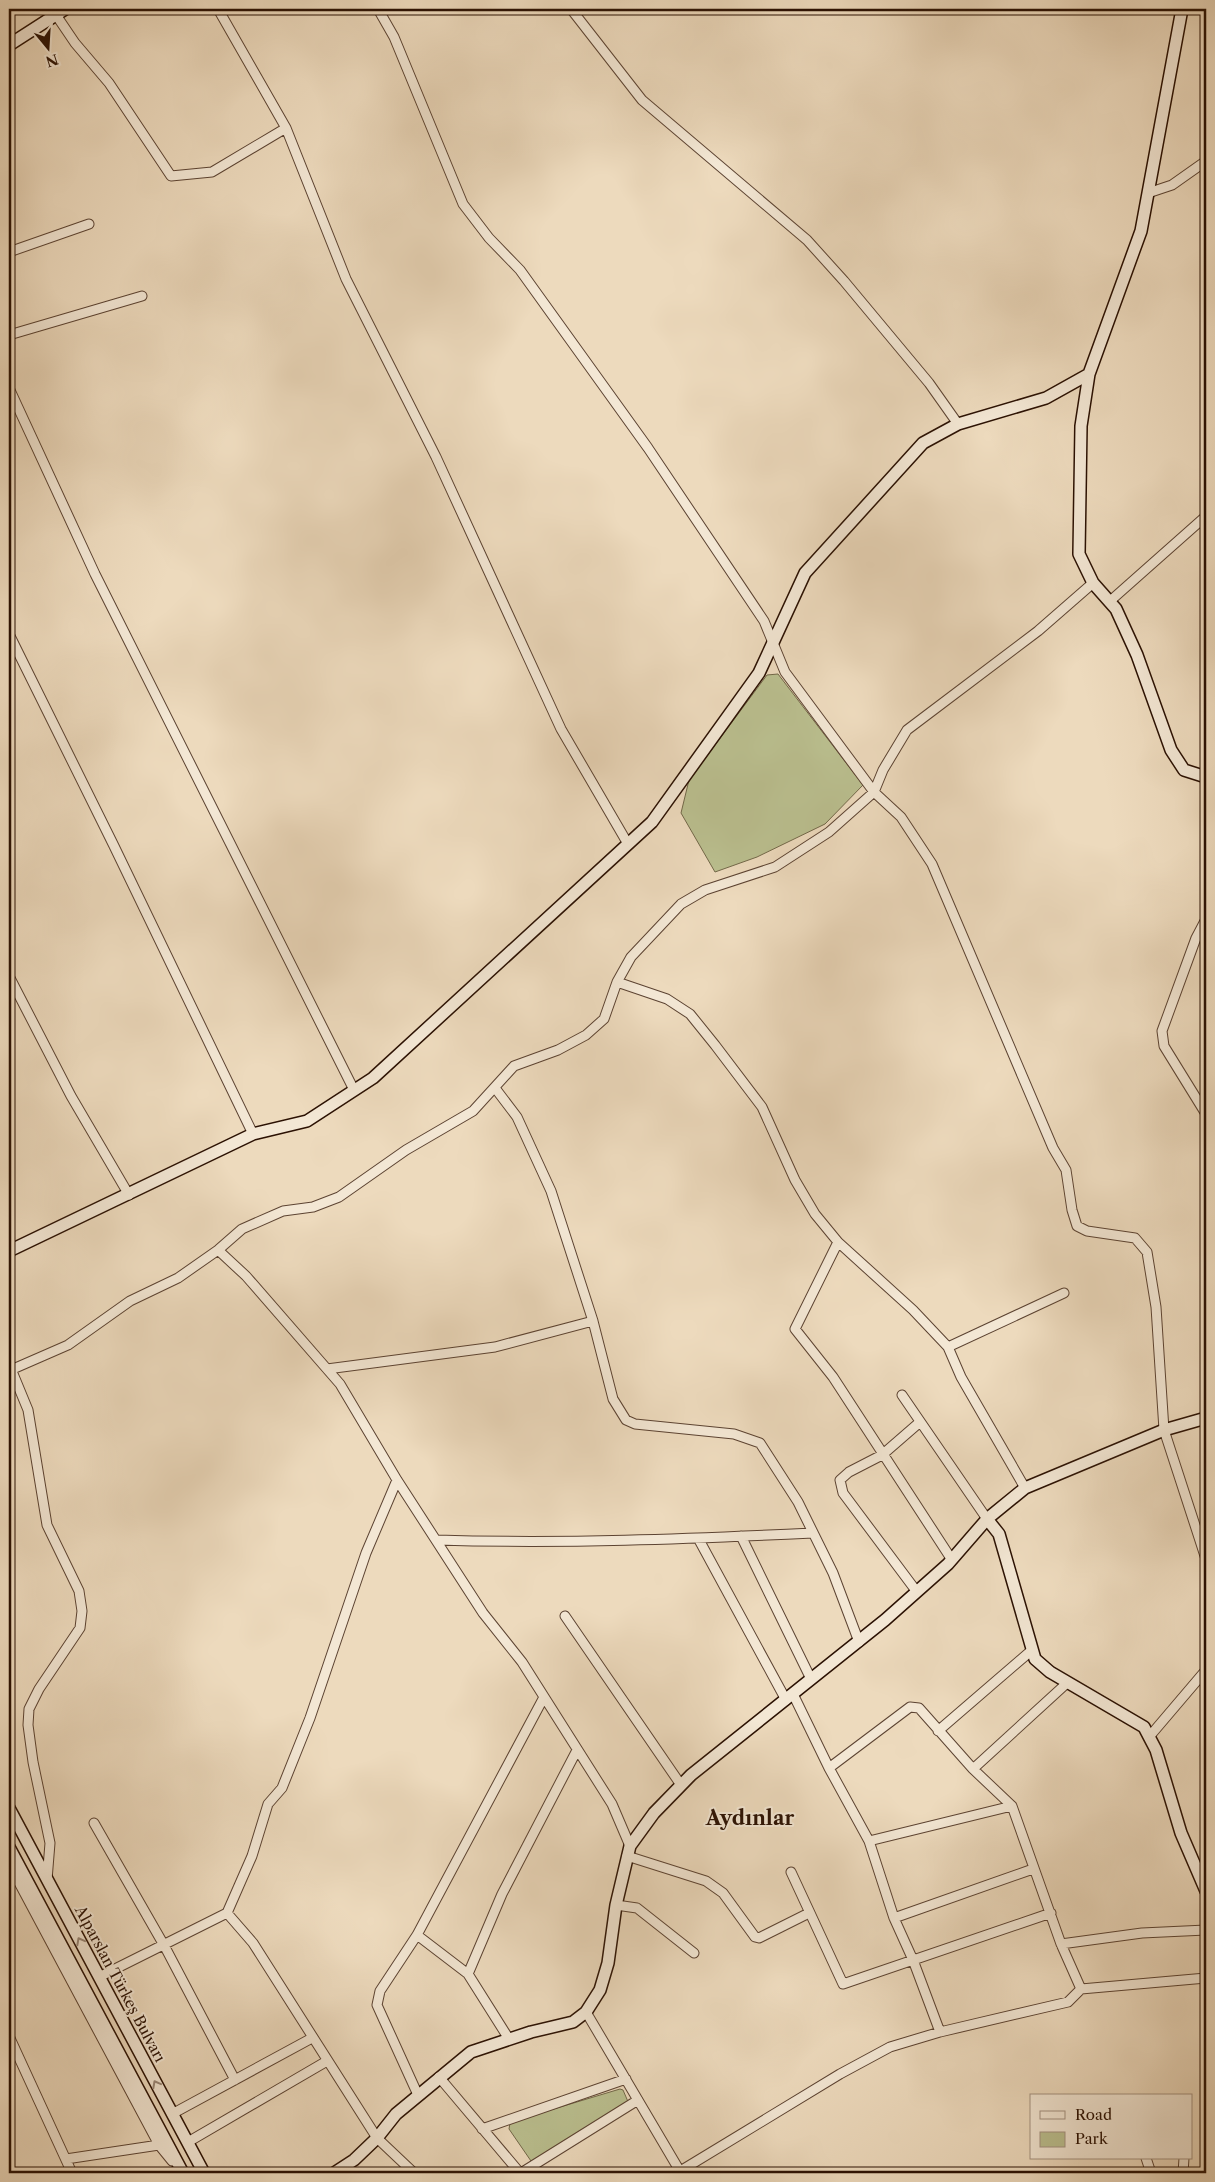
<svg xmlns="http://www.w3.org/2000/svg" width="1215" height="2182" font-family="'Libre Caslon Text',serif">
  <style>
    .green { fill: #babf8f; stroke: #726849 }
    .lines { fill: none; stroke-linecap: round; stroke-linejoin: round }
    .street-casing { stroke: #5c4332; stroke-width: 11 }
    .secondary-casing { stroke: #2b1103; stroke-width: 14 }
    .street { stroke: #f3e7d4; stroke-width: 9 }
    .secondary { stroke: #f3e7d4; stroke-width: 11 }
    .oneway { stroke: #998776 }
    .labels { text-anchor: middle; stroke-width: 4; stroke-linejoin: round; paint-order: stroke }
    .street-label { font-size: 15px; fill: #2b1103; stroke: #f3e7d4 }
    .district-label { font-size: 20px; font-weight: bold; fill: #2b1103; stroke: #f3e7d4 }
  </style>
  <rect width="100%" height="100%" fill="#eddabd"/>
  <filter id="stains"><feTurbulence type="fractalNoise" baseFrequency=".004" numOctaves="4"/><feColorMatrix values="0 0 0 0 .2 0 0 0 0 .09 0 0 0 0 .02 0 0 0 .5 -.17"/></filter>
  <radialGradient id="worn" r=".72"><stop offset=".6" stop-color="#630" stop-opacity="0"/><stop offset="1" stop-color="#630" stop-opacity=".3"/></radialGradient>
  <path class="green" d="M778 674 863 785 825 824 757 857 715 872 681 813 689 780 767 675Z
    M620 2089 623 2090 629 2104 535 2162 531 2161 509 2129 510 2123 517 2120Z"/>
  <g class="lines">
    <defs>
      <path id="street" d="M52 9 75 43 109 83 171 176 212 172 286 128
        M218 9 286 128 346 279 436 457 561 729 628 844
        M378 9 394 37 463 204 489 238 520 270 648 448 764 621 785 672 874 792 901 817 932 864 1053 1148 1066 1170 1072 1210 1077 1226 1087 1231 1135 1238 1147 1252 1156 1307 1164 1430 1206 1559
        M571 9 642 100 807 240 844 281 929 383 958 424
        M1148 193 1172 185 1206 161
        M9 252 89 224
        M9 335 142 296
        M9 388 95 574 354 1090
        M1109 602 1206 516
        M9 634 114 846 253 1134
        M1206 919 1196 938 1162 1031 1164 1046 1206 1114
        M9 976 71 1096 129 1195
        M617 982 667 999 690 1014 715 1045 762 1107 795 1180 815 1214 838 1242 913 1310 948 1347 961 1377 1025 1488
        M495 1088 517 1117 551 1191 593 1321 613 1399 626 1420 635 1424 734 1434 760 1443 798 1502 833 1573 859 1642
        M838 1242 795 1329 833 1377 952 1560
        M218 1250 246 1276 340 1384 397 1480 483 1613 522 1662 612 1804 630 1846
        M948 1347 1064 1293
        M9 1364 28 1410 47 1525 79 1591 82 1611 80 1628 39 1689 29 1709 28 1725 33 1762 50 1843 47 1880
        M13 1369 68 1345 130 1301 178 1278 218 1250 242 1229 283 1211 313 1207 339 1197 406 1150 473 1111 514 1066 558 1050 586 1035 604 1019 617 982 631 957 681 904 705 890 775 867 829 832 874 792 883 770 907 730 1038 631 1093 583
        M327 1369 495 1347 593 1321
        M902 1395 987 1519
        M741 1536 811 1679
        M698 1538 786 1700
        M437 1540C562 1544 688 1539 813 1533
        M917 1592 843 1493 840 1480 849 1472 882 1455 920 1422
        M565 1616 681 1785
        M793 1694 829 1768 869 1841 894 1918 913 1960 940 2032 1068 2002 1081 1989 1206 1978
        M938 1731 1032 1650
        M1149 1737 1206 1670
        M829 1768 910 1707 919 1708 973 1769 1012 1806
        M973 1769 1067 1683
        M94 1823 165 1947 235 2080
        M869 1841 1012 1806 1061 1944 1081 1989
        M627 1856 706 1881 723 1893 755 1937 759 1938 809 1913
        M9 1864 159 2145 172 2161
        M791 1872 843 1984 1051 1913
        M616 1905 637 1908 694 1953
        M227 1913 252 1856 268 1804 282 1788 310 1718 366 1553 397 1480
        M894 1918 1033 1869
        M417 1935 468 1974 509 2039
        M1061 1944 1142 1933 1206 1930
        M468 1974 502 1894 577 1750
        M99 1977 227 1913 253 1943 377 2138 414 2173
        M586 2012 681 2173
        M9 2036 72 2173
        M439 2077 520 2173
        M418 2095 377 2005 380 1991 417 1935 544 1697
        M172 2114 312 2038
        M482 2129 626 2079
        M188 2142 327 2061
        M1146 2158 1151 2173
        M66 2159 159 2145
        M521 2173 638 2100
        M677 2173 840 2074 890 2047 940 2032
        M1183 2173 1184 2158"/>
      <path id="secondary" d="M1182 9 1141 231 1089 374 1081 426 1079 554 1093 583 1116 609 1137 655 1171 750 1184 770 1206 777
        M9 45 65 9
        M9 1251 253 1134 307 1121 373 1078 652 822 759 673 805 573 923 443 958 424 1046 398 1089 374
        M987 1519 999 1534 1035 1659 1050 1672 1144 1727 1156 1750 1181 1833 1206 1891
        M9 1808 204 2173
        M9 1847 183 2173
        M334 2173 354 2160 377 2138 396 2114 471 2052 531 2032 573 2022 586 2012 600 1990 608 1963 616 1905 630 1846 654 1813 691 1775 885 1620 948 1564 987 1519 1025 1488 1164 1430 1206 1418"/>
    </defs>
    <use href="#street" class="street-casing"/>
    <use href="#secondary" class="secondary-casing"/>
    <use href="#street" class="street"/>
    <use href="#secondary" class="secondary"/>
  </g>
  <defs><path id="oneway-chevron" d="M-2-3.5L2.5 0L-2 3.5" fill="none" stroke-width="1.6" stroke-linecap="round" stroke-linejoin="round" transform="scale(1.25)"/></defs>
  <g class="oneway">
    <use href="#oneway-chevron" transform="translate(80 1941) rotate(-118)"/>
    <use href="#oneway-chevron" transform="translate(156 2084) rotate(-118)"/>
  </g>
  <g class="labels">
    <g class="street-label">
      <text transform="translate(120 1984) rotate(62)" y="5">Alparslan Türkeş Bulvarı</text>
    </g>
    <g class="district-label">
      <text x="750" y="1825">Aydınlar</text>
    </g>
  </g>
  <rect width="1215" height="2182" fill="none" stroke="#eddabd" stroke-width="30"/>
  <rect x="10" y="10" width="1195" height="2162" fill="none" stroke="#2b1103" stroke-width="2.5"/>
  <rect x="15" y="15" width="1185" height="2152" fill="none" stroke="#2b1103"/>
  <rect x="1030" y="2094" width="162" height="65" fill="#f3e7d4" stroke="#a39180"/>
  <rect x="1040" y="2111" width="25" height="8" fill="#f3e7d4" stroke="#a39180"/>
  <text x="1075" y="2120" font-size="15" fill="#2b1103">Road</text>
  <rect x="1040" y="2132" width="25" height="15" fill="#babf8f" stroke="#a39180"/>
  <text x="1075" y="2144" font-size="15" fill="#2b1103">Park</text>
  <g transform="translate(48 48) rotate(162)" stroke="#f3e7d4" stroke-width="4" paint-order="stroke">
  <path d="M0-4L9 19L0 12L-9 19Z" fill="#2b1103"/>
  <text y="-8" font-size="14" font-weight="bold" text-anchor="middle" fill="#2b1103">N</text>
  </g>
  <rect width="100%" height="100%" filter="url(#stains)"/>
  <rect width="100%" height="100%" fill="url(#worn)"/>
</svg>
